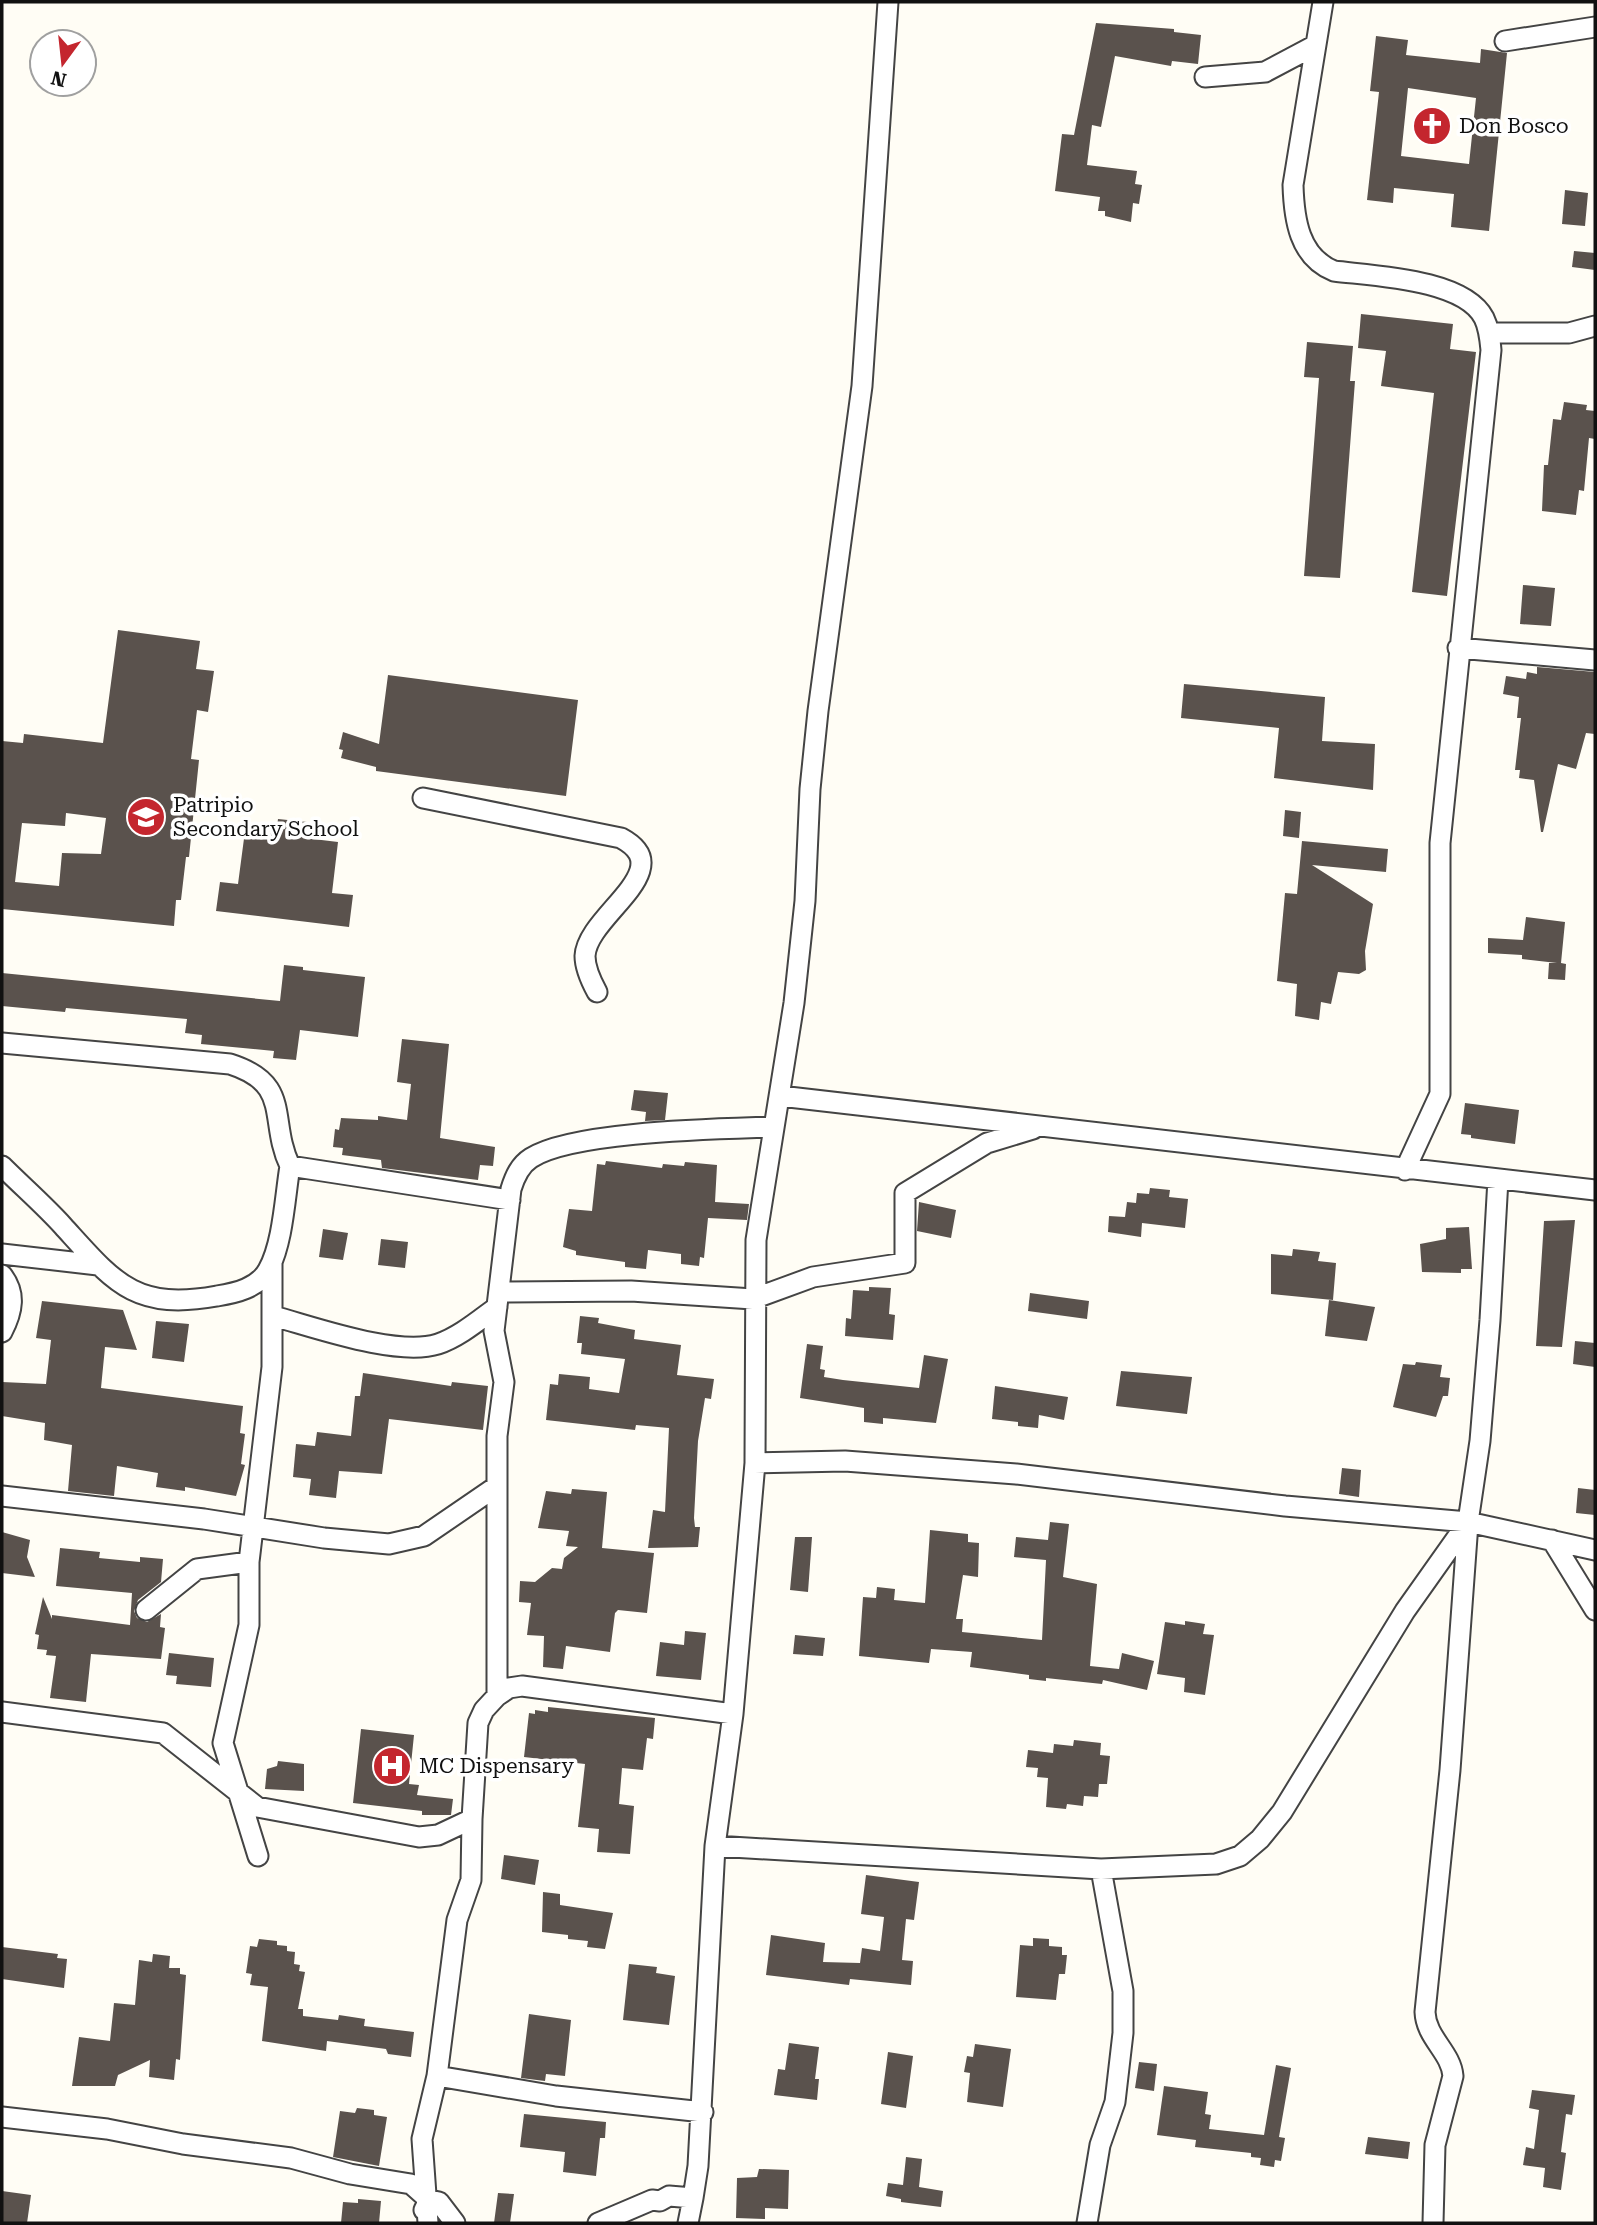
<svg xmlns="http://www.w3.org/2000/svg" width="1597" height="2225" font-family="'Roboto Serif',serif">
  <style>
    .building { fill: #5a524d; fill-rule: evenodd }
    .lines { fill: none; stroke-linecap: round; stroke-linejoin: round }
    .street-casing { stroke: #444; stroke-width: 23 }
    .street { stroke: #fff; stroke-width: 19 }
    .labels { text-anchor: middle; stroke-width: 7; stroke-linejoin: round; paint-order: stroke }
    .poi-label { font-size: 21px; fill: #111; stroke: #fff; text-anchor: start }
  </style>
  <rect width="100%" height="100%" fill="#fffdf5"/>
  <path class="building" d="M1096 23 1174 29V32L1201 35 1198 64 1172 61 1171 66 1115 56 1101 127 1092 125 1087 165 1137 171 1135 184 1142 185 1139 204 1133 203 1131 222 1105 216V211H1098L1100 197 1055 191 1062 134 1074 135Z
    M1376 36 1408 40 1406 55 1480 63 1481 49 1507 53 1489 231 1451 227 1454 194 1394 188 1393 203 1367 200 1379 92 1370 91ZM1408 88 1476 98 1469 164 1401 156Z
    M1565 190 1588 193 1585 226 1562 224Z
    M1574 251 1595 253V270L1572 267Z
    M1361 314 1453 324 1450 349 1476 352 1447 596 1412 592 1434 393 1381 386 1386 351 1358 348Z
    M1307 342 1353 346 1350 381H1355L1340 578 1304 576 1319 378 1304 377Z
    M1564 402 1587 405 1586 410 1595 411V439L1589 438 1584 491 1579 490 1576 515 1542 511 1544 465H1548L1553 419 1561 420Z
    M1523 585 1555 588 1551 626 1520 624Z
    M118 630 200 641 196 669 214 671 208 712 197 710 191 759 199 760 189 857H186L181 900H176L174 926 2 909V741L23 743 24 734 103 743ZM66 813 106 818 101 854 62 853 59 886 15 882 22 823 65 826Z
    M1537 667 1595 672V734L1586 733 1576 769 1558 764 1543 832H1541L1534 780 1519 778 1520 770H1515L1521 718H1517L1519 697 1503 694 1506 676 1526 679 1527 672 1537 674Z
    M388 675 578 700 566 796 376 771V767L341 758 343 750 339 749 343 732 379 744Z
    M1184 684 1325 697 1322 741 1375 744 1373 790 1274 778 1279 728 1181 718Z
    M1285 810 1301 812 1299 838 1283 836Z
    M278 819 307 822 305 838 338 842 332 893 353 895 349 927 216 911 220 882 238 884 245 831 276 834Z
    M1302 841 1388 849 1386 872 1312 865 1373 904 1365 951 1366 970 1359 974 1338 972 1331 1004 1321 1002 1319 1020 1295 1016 1297 984 1277 981 1285 893 1297 894Z
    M1526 917 1565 922 1561 963 1566 964 1565 980 1548 979 1549 963H1557L1522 959V955L1488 953V938L1523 940Z
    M284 965 303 967V970L365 977 358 1037 300 1030 296 1060 273 1058 274 1051 201 1044 202 1035 185 1033 187 1019 66 1008 65 1012 2 1006V973L280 1001Z
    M402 1039 449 1044 440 1138 495 1147 493 1166 480 1165 478 1180 382 1168 381 1160 342 1155 343 1148 333 1147 335 1129 339 1130 341 1118 378 1120V1116L407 1120 411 1084 397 1082Z
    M634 1090 668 1093 665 1120 645 1121 646 1112 631 1110Z
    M1465 1103 1519 1110 1515 1144 1471 1138V1135L1461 1134Z
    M606 1161 662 1168 663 1164 684 1166 685 1162 717 1165 715 1202 749 1204 747 1220 708 1218 704 1258 700 1257 699 1266 681 1264V1254L648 1250 646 1269 625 1267V1262L576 1255V1251L563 1247 569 1209 592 1211 597 1164 605 1165Z
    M1150 1188 1170 1190 1169 1197 1188 1199 1185 1228 1142 1223 1141 1237 1108 1232 1109 1216 1125 1217 1127 1202 1136 1203 1137 1193 1149 1194Z
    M919 1202 956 1210 951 1238 917 1231Z
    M1575 1220 1562 1347 1536 1346 1544 1221Z
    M1469 1227 1472 1269H1461V1273L1422 1272 1420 1244 1446 1239V1228Z
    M323 1229 348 1233 343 1260 319 1257Z
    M381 1239 408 1242 405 1268 378 1265Z
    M1293 1249 1320 1252 1318 1261 1336 1263 1333 1300 1271 1294V1254L1292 1256Z
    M869 1287 891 1288 889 1314 895 1315 893 1340 845 1336 846 1318 851 1319 853 1290 869 1291Z
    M1030 1293 1089 1301 1087 1319 1028 1311Z
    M1329 1300 1375 1307 1367 1341 1325 1336Z
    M42 1301 123 1310 137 1350 105 1347 101 1388 243 1406 240 1433 245 1434 241 1464 245 1465 236 1496 185 1487V1491L156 1487 158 1473 117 1466 114 1496 68 1491 72 1445 44 1440 45 1423 2 1416V1382L46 1384 51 1340 36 1338Z
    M580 1316 599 1318 598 1323 635 1330 634 1339 681 1345 677 1375 714 1379 711 1399 705 1398 698 1441 694 1518 695 1527H700L698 1547 648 1548 653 1510 665 1512 669 1428 636 1425 635 1430 546 1420 550 1384 558 1385 559 1374 590 1377 589 1389 619 1393 625 1359 581 1354 582 1343H577Z
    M156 1321 189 1324 184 1362 152 1358Z
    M1575 1341 1595 1343V1367L1573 1364Z
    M807 1344 823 1346 820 1369 825 1370 824 1377 843 1380 919 1388 924 1355 948 1359 936 1423 883 1418V1424L864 1422V1408L800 1398Z
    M1416 1362 1442 1365 1440 1377 1450 1378 1448 1396H1443L1436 1417 1393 1407 1403 1364 1415 1365Z
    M1121 1371 1192 1377 1187 1414 1116 1406Z
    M363 1373 451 1386 452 1382 488 1386 483 1430 389 1419 382 1474 339 1471 336 1498 309 1495 311 1479 293 1477 296 1444 315 1446 317 1432 351 1436 355 1396H360Z
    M995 1386 1068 1397 1064 1420 1039 1415 1038 1428 1018 1426V1422L992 1419Z
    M1342 1468 1361 1470 1359 1497 1339 1494Z
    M1578 1488 1595 1490V1515L1576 1513Z
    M572 1489 607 1492 602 1548 654 1553 647 1613 618 1610 615 1613 610 1652 566 1646 563 1669 543 1667 544 1636 527 1635 531 1603 519 1602 520 1581 535 1582 552 1568 562 1569 564 1558 578 1547 566 1546 569 1531 538 1528 546 1491 571 1494Z
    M1050 1522 1069 1524 1063 1577 1097 1584 1090 1666 1119 1669 1122 1653 1154 1661 1147 1690 1103 1680 1102 1684 1046 1678V1681L1029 1679V1675L970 1667 972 1652 931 1649 929 1663 859 1656 863 1597 876 1598 877 1587 895 1589 894 1600 925 1603 930 1530 968 1534V1542L979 1543 978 1577 963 1575 956 1619H963L962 1632 1042 1640 1046 1560 1014 1557 1016 1537 1048 1540Z
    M2 1532 30 1540 27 1557 35 1577 2 1573Z
    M795 1537H812L808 1592 790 1590Z
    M60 1548 100 1552 99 1558 140 1562V1557L163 1559 161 1582 138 1600 134 1611 137 1618 147 1622 161 1614 160 1627 165 1628 161 1659 91 1654 86 1702 50 1698 56 1656 46 1655 47 1650 37 1649 39 1635 35 1634 43 1597 52 1619V1615L130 1625 132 1593 56 1586Z
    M1185 1621 1205 1624 1203 1634 1214 1635 1205 1695 1184 1692 1185 1678 1157 1674 1165 1622 1185 1625Z
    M685 1631 706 1633 701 1680 656 1676 660 1642 684 1645Z
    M795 1635 825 1638 823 1656 793 1654Z
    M169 1653 214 1658 211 1687 176 1684 177 1676 166 1675Z
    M548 1707 655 1718 653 1739 647 1738 643 1770 622 1768 619 1804 634 1806 630 1854 597 1852 599 1829 578 1827 585 1764 524 1757 529 1713 535 1714V1710L548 1712Z
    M361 1729 414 1735 409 1784 419 1785 417 1795 453 1799 451 1815H422V1811L353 1803Z
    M1074 1740 1101 1743 1100 1755 1110 1756 1107 1784H1099L1098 1797 1084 1796 1083 1806 1067 1804 1066 1809 1046 1807 1048 1778 1037 1777 1038 1768 1026 1767 1028 1750 1053 1753 1054 1744 1073 1746Z
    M278 1761 304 1764V1791L265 1789 267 1769 277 1766Z
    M504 1855 539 1860 535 1885 501 1879Z
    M866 1875 919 1882 914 1920 906 1919 902 1960 913 1961 911 1985 850 1979 849 1985 766 1975 771 1935 825 1943 823 1962 860 1963 862 1948 880 1951 884 1917 861 1914Z
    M543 1892 560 1894V1905L613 1913 605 1949 587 1947 588 1941 568 1939V1935L542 1932Z
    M1033 1938 1049 1939V1946L1062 1947V1955H1067L1065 1974H1059L1056 2000 1016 1997 1020 1945 1033 1946Z
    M259 1939 277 1941V1945L287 1946V1951L295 1952 294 1964 300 1965 299 1971 305 1972 298 2009H303V2016L338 2020 339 2015 365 2019 364 2026 414 2032 411 2057 388 2054 386 2049 327 2041 326 2051 262 2041 268 1987 250 1985 252 1974 246 1973 250 1946 257 1947Z
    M2 1947 58 1954 57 1958 67 1959 64 1988 2 1979Z
    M153 1954 170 1956 169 1968H180V1974L186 1975 180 2060 176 2059 174 2080 149 2077 150 2060 118 2075 115 2086H72L79 2037 110 2041 114 2003 135 2005 139 1960 152 1962Z
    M629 1964 657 1967 656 1973 675 1976 669 2025 623 2020Z
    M529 2014 571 2020 565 2076 546 2074 545 2081 521 2078Z
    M789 2043 819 2047 815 2079H819L817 2100 774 2095 778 2069 785 2070Z
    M975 2044 1011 2049 1003 2107 967 2102 970 2073 964 2072 967 2056 973 2057Z
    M888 2052 913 2056 906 2108 881 2104Z
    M1139 2062 1157 2064 1154 2091 1135 2088Z
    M1276 2065 1291 2068 1279 2137 1285 2138 1281 2161 1275 2160 1274 2167 1260 2165 1261 2158 1251 2157V2153L1195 2147 1196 2140 1157 2135 1164 2086 1208 2092 1205 2114 1211 2115 1209 2129 1264 2135Z
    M1532 2090 1575 2095 1572 2115 1566 2114 1561 2152 1566 2153 1561 2190 1543 2187 1545 2168 1523 2165 1526 2147 1534 2149 1539 2110 1529 2108Z
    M357 2108 374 2110V2115L387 2117 379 2166 333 2157 340 2111 355 2113Z
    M524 2114 606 2122 605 2138H600L596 2176 563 2172 565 2152 520 2147Z
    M1368 2137 1410 2142 1408 2159 1365 2154Z
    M906 2157 922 2159 919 2187 943 2191 941 2207 901 2202V2199L886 2196 888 2183 903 2185Z
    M759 2169 789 2170 788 2209 765 2208V2219L736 2218 737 2178 757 2177Z
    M2 2191 31 2195 27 2223H2Z
    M498 2193 514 2194 510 2223H494Z
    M358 2199 381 2201 379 2223H341L343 2202 358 2203Z"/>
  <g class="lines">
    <defs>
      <path id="street" d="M1323 2 1293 185C1294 219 1299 257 1334 271 1374 276 1464 279 1484 318 1489 328 1490 339 1491 350L1440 843V1094L1405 1170
        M1505 41 1595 27
        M1205 77 1265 72 1314 46
        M1490 333H1569L1595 326
        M1458 648 1595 660
        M423 798 621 838C681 870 587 915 585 956 585 968 591 981 597 992
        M2 1043 230 1064C293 1084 268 1120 290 1166L510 1200
        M780 1096 1595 1190
        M2 1166C22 1186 44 1205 63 1226 114 1282 134 1311 217 1296 236 1293 258 1288 268 1270 283 1244 285 1196 290 1166
        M2 1254 98 1265
        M2 1275C16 1293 13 1311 2 1332
        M499 1292 631 1291 753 1299 813 1277 905 1263V1193L987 1143 1033 1129
        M273 1316C314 1327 397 1357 438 1344 459 1337 479 1320 497 1307
        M755 1463 845 1461 1016 1474 1285 1506 1468 1522 1595 1550
        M2 1496 204 1519 324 1538 389 1544 424 1536 497 1486
        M1552 1540 1595 1610
        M146 1610 197 1569 249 1562
        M497 1696V1436L504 1382 494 1331 511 1189C515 1176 520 1165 531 1158 573 1131 720 1129 774 1127
        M2 1712 163 1733 257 1807 419 1837 438 1835 472 1819 478 1723 484 1710 497 1696 509 1688 522 1686 733 1714
        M715 1846 1101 1869 1216 1864 1240 1856 1260 1839 1282 1812 1405 1611 1468 1522 1480 1441 1490 1320 1498 1179
        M258 1856 223 1743 249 1625V1562L272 1367V1263
        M437 2076 556 2096 703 2112
        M2 2117 107 2129 183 2144 291 2158 350 2174 411 2184 429 2200
        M424 2210 429 2200 439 2202 455 2223
        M428 2223 422 2139 437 2076 457 1920 471 1880 472 1819
        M598 2223 652 2200 660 2201 669 2196 693 2198 698 2166 715 1846 733 1714 755 1463 756 1240 794 1003 805 901 810 789 818 711 862 386 888 2
        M688 2223 693 2198
        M1087 2223 1100 2145 1115 2102 1123 2033V1991L1101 1869
        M1433 2223 1435 2145 1453 2076C1451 2052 1426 2038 1425 2012L1450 1770 1468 1523"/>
    </defs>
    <use href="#street" class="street-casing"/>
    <use href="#street" class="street"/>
  </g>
  <defs>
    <symbol id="church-disc" viewBox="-11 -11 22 22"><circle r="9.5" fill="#c4262e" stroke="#fff"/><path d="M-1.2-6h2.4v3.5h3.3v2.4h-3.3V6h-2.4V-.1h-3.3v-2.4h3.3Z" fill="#fff"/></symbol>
    <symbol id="school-disc" viewBox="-11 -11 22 22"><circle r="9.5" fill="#c4262e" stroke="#fff"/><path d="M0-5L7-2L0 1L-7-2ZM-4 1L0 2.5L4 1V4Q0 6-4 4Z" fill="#fff"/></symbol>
    <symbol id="hospital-disc" viewBox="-11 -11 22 22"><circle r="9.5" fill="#c4262e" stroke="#fff"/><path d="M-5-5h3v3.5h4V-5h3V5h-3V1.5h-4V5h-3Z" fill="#fff"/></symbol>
  </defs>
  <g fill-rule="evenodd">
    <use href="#church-disc" x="1410" y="104" width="44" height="44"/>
    <use href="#school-disc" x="124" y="795" width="44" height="44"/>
    <use href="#hospital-disc" x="370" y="1744" width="44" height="44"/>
  </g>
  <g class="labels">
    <g class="poi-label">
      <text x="1459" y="133">Don Bosco</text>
      <text x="173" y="812">Patripio<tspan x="173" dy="24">Secondary School</tspan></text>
      <text x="419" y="1773">MC Dispensary</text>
    </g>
  </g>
  <rect width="1597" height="2225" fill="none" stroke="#111111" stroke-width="7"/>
  <g transform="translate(63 63) rotate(195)"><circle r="33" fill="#ffffff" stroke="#a0a0a0" stroke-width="2"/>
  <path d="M0-5L12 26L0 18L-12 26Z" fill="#c4262e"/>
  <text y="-10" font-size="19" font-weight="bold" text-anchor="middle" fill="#111111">N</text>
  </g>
</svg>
